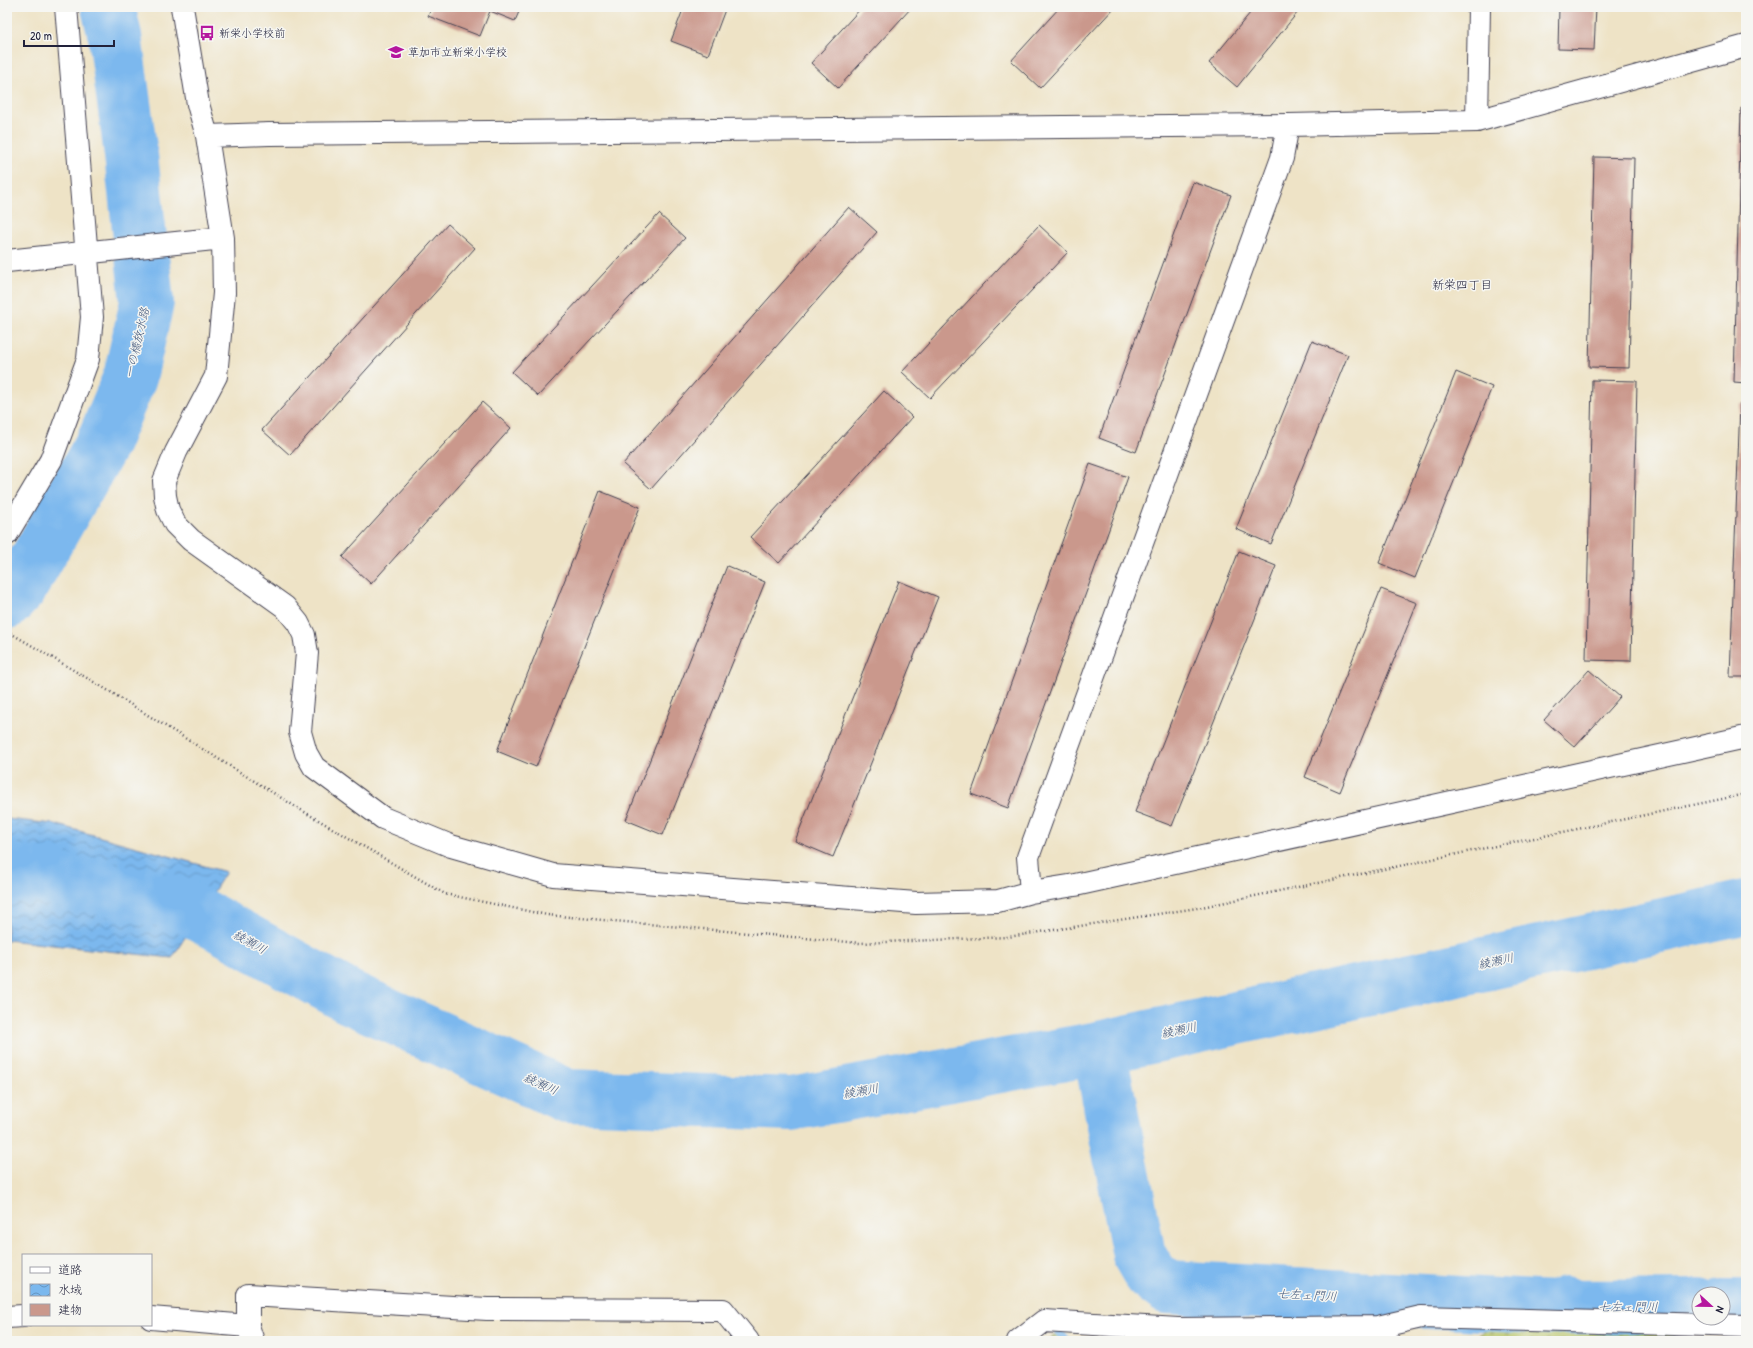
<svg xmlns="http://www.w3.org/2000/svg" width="1753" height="1348" font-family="'Patrick Hand','Klee One',sans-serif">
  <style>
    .cemetery { fill: url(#cemetery-stones); stroke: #6c7350 }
    .water { fill: url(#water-waves); stroke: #4e6d94 }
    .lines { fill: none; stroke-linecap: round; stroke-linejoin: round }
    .stream { stroke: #7bb8ee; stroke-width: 9 }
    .river { stroke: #7bb8ee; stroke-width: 54 }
    .building { fill: #ca988c }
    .minor-casing { stroke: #413f50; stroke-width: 24 }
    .path { stroke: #413f50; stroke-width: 2.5; stroke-dasharray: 1 3; stroke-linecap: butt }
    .minor { stroke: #fff; stroke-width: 22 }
    .labels { text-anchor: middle; stroke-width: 3; stroke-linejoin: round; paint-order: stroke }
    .poi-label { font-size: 11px; fill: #22223b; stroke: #f6f6f2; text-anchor: start }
    .neighbourhood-label { font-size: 12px; fill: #22223b; stroke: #f6f6f2 }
    .water-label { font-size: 12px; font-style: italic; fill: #41567a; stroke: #f6f6f2 }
  </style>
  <defs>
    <pattern id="cemetery-stones" width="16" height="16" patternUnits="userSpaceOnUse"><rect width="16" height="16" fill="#b7c466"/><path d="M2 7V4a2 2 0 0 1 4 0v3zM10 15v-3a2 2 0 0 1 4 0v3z" fill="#9da859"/></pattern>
    <pattern id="water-waves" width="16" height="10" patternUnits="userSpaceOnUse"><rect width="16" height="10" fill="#7bb8ee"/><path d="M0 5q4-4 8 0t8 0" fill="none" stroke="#6495c2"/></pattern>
  </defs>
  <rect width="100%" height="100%" fill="#f6f6f2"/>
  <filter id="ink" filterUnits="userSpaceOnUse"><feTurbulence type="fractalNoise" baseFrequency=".025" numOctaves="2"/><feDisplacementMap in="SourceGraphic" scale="8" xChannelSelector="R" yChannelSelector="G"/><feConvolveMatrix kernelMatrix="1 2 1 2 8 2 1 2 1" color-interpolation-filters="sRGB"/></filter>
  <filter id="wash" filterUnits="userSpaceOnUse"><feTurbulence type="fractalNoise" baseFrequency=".012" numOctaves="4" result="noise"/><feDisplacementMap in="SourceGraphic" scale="16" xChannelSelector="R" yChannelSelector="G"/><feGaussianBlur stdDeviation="0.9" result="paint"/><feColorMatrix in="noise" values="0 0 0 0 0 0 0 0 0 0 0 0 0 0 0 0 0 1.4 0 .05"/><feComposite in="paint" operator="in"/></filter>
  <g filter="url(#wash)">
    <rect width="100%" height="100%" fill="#eee3c6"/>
    <path class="cemetery" d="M1495 1325H1667L1679 1341H1469Z
      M1058 1332 1066 1341H1048Z"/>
    <path class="water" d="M7 819 54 824 226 872 172 958 7 940Z"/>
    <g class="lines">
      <path class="stream" d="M1056 1328 1066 1341"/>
      <path class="river" d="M7 602 20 588 103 442 130 377 147 302 131 155 115 36 108 7
        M7 869 181 904 349 997 567 1096 791 1104 1099 1048 1746 907
        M1099 1048 1139 1255 1150 1274 1167 1287 1555 1308 1566 1303 1568 1307 1699 1306
        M1723 1306H1746"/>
    </g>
    <g id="blocks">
      <path class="building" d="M432 7H521L515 21 490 11 480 36 428 16Z
        M684 7H726L708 55 671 41Z
        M862 7H912L838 88 811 63Z
        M1060 7H1115L1040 88 1011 61Z
        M1255 7H1302L1237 87 1209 63Z
        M1559 7H1596L1594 50 1558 49Z
        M1741 108H1746V383L1734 382Z
        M1594 157 1634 158 1629 368 1589 367Z
        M1193 182 1231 195 1136 452 1099 438Z
        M849 207 877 232 651 489 623 464Z
        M659 214 685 238 538 396 512 372Z
        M448 224 475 248 290 455 262 430Z
        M1039 225 1068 252 930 398 902 372Z
        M1312 341 1348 355 1271 544 1236 529Z
        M1456 372 1492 387 1415 578 1379 563Z
        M1592 380 1637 381 1631 661 1586 660Z
        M884 391 912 417 779 563 750 537Z
        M482 402 511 428 371 584 342 557Z
        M1740 403H1746V677H1730Z
        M1090 464 1128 477 1008 808 971 794Z
        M600 491 640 507 536 767 497 751Z
        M1239 551 1276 566 1172 826 1135 812Z
        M727 566 765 582 663 835 626 820Z
        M899 581 938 597 833 857 795 841Z
        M1381 589 1417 603 1340 792 1305 777Z
        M1589 670 1620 697 1575 747 1544 720Z"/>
    </g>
  </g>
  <g filter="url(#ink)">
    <use href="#blocks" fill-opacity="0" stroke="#413f50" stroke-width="1"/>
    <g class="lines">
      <defs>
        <path id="minor" d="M182 7 198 104 207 136 223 238 224 293 216 376 176 452 164 481 165 496 168 510 175 524 191 540 285 607 298 623 304 635 307 653 300 732 306 753 314 767 383 818 451 846 553 875 916 903 998 901 1031 892 1075 885 1746 737
          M1477 121 1479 7
          M207 136 269 134 1288 125 1477 121 1746 46
          M7 261 223 238
          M7 534 51 460 88 359 92 317 66 7
          M1031 892 1028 857 1282 158 1288 125
          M7 1317 23 1316
          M151 1318 248 1326
          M1378 1327 1421 1317 1746 1326
          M253 1341 248 1326V1295L487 1309 723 1310 748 1341
          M1018 1341 1044 1321 1178 1329 1378 1327 1388 1341"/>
      </defs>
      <use href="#minor" class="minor-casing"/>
      <path class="path" d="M7 631 109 691 296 807 445 894 547 915 860 943 1008 937 1197 908 1746 794"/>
      <use href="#minor" class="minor"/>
    </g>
  </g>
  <defs>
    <symbol id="bus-bare" viewBox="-9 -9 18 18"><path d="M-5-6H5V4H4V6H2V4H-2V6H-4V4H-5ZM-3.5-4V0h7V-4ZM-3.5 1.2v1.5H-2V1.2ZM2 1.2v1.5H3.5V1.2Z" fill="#b5179e" stroke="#f6f6f2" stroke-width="2.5" paint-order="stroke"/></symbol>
    <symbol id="school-bare" viewBox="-9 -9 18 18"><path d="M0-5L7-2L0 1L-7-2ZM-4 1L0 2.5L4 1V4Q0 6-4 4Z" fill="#b5179e" stroke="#f6f6f2" stroke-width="2.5" paint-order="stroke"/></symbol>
  </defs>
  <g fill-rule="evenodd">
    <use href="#bus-bare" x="196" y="22" width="22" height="22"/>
    <use href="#school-bare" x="385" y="41" width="22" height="22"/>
  </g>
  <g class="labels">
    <g class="poi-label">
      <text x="219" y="37">新栄小学校前</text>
      <text x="408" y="56">草加市立新栄小学校</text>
    </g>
    <g class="neighbourhood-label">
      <text x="1462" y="289">新栄四丁目</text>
    </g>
    <g class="water-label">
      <text transform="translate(137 343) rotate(-77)" y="4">一の橋放水路</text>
      <text transform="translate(250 942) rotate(29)" y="4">綾瀬川</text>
      <text transform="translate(1496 961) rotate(-12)" y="4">綾瀬川</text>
      <text transform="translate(1179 1030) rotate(-12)" y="4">綾瀬川</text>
      <text transform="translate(541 1084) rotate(24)" y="4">綾瀬川</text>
      <text transform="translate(861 1091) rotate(-10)" y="4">綾瀬川</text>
      <text transform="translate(1307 1295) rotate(3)" y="4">七左ェ門川</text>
      <text x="1628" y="1311">七左ェ門川</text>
    </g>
  </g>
  <rect width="1753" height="1348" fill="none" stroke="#f6f6f2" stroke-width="24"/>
  <rect x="22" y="1254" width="130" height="72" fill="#f6f6f2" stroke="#a1a1a9"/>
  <rect x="30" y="1267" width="20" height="6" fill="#ffffff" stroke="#a1a1a9"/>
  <text x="58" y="1274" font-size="12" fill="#22223b">道路</text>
  <rect x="30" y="1284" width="20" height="12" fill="url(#water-waves)" stroke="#a1a1a9"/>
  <text x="58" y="1294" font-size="12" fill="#22223b">水域</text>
  <rect x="30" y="1304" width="20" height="12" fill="#ca988c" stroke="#a1a1a9"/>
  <text x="58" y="1314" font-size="12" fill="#22223b">建物</text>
  <g transform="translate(1711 1306) rotate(112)"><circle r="19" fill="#f6f6f2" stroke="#a1a1a9"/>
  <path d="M0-3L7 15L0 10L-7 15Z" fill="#b5179e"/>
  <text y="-6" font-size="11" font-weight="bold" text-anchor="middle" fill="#22223b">N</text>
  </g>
  <path d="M24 40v6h90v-6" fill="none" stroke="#22223b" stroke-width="2"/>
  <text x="30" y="40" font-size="12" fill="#22223b" stroke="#f6f6f2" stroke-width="3" paint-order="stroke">20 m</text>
</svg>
